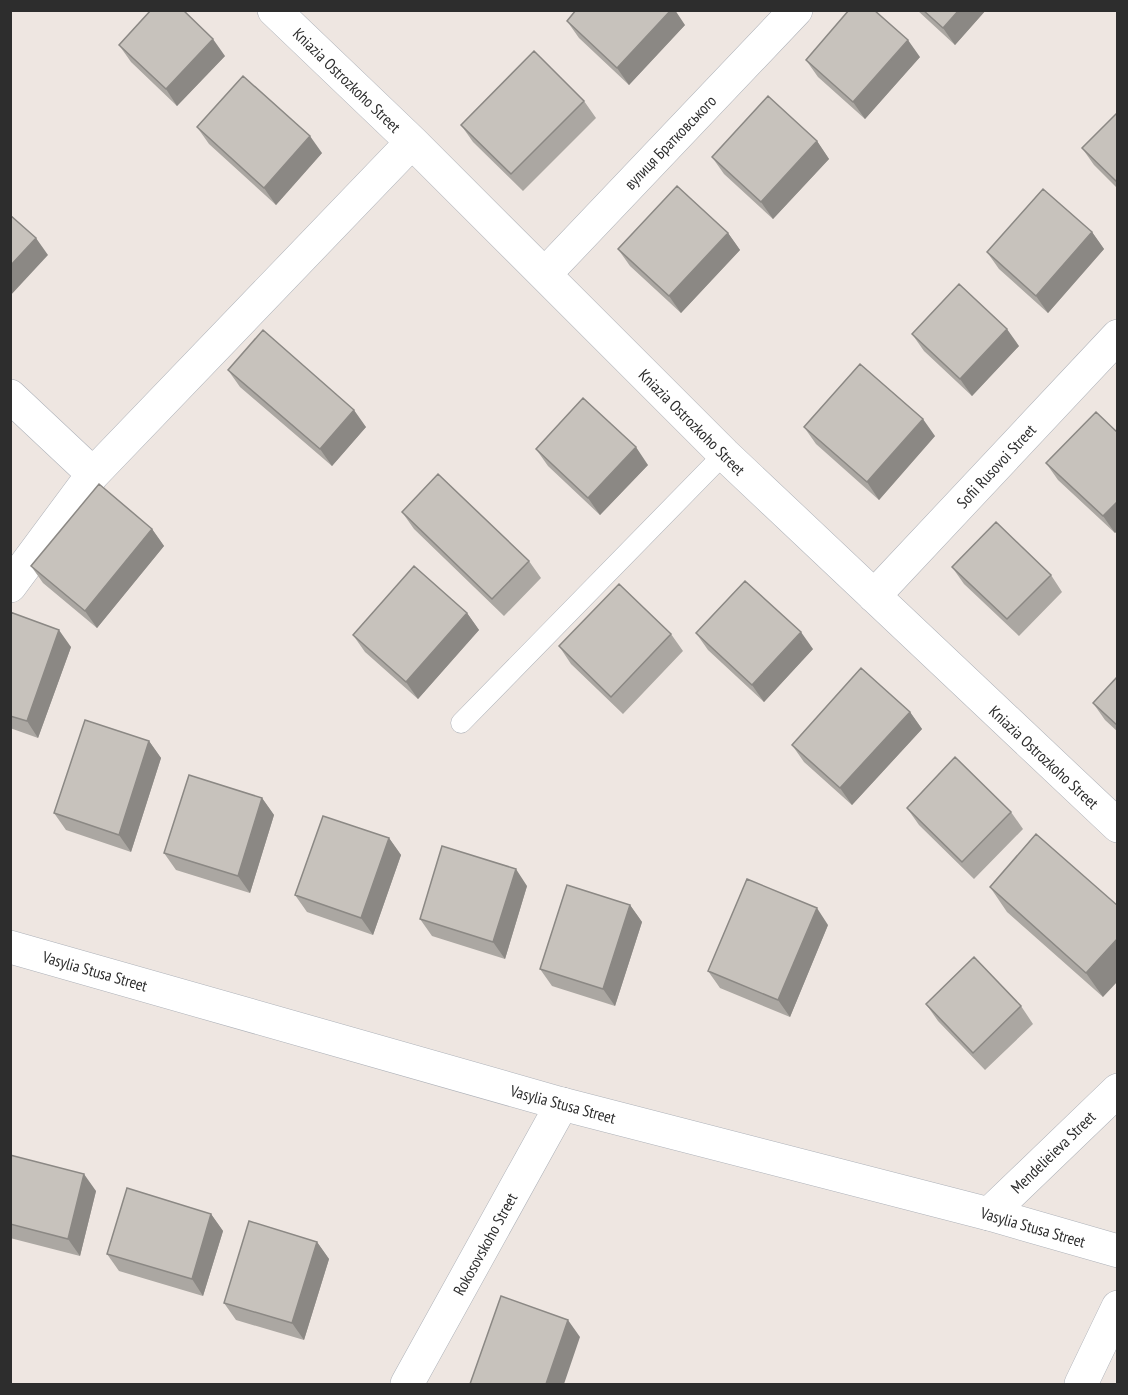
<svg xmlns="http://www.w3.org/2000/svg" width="1128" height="1395" font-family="'PT Sans Narrow',sans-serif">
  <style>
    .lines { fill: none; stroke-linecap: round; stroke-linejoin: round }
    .lane-casing { stroke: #adb1b8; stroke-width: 21 }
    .street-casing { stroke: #adb1b8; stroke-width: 34 }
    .secondary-casing { stroke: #adb1b8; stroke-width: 34 }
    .lane { stroke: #fff; stroke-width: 20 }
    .street { stroke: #fff; stroke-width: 33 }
    .secondary { stroke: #fff; stroke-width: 33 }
    .wall { fill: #aba7a2 }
    .shaded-wall { fill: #8b8884 }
    .building { fill: #c7c2bc; stroke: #8b8884; stroke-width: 1.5 }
    .labels { text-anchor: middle; stroke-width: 4.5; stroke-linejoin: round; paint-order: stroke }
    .street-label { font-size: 16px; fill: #2d2d2d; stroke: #fff }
  </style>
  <rect width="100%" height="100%" fill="#eee6e1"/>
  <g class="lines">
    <defs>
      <path id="lane" d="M461 723 724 454"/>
      <path id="street" d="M274 10 412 142 724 454 1118 826
        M545 274 796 10
        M10 396 93 474 10 586
        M93 474 412 142
        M874 596 1118 336
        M989 1214 1118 1090
        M407 1384 562 1104
        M1081 1384 1118 1307"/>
      <path id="secondary" d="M10 947 562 1104 989 1214 1118 1251"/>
    </defs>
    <use href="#lane" class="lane-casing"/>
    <use href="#street" class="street-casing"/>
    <use href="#secondary" class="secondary-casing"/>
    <use href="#lane" class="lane"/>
    <use href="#street" class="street"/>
    <use href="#secondary" class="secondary"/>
  </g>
  <path class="wall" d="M917 10H986L955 45Z
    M567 21 685 25 629 85 579 38Z
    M119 45 225 56 177 106 131 62Z
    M920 57 865 119 818 77 806 60Z
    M584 101 596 118 523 191 473 142 461 125Z
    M1118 112V189L1094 165 1082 148Z
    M197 127 322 153 276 205 209 144Z
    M817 141 829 159 773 219 724 174 712 157Z
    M1092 232 1104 249 1048 313 999 269 987 252Z
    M728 233 740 250 681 313 630 266 618 249Z
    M912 334 1019 346 972 396 924 351Z
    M228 370 366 427 332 466 240 387Z
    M1096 412 1115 533 1058 480 1046 463Z
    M804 427 935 436 879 500 816 444Z
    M536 449 648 465 600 515 548 466Z
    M402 512 529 561 541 578 504 616 414 529Z
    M152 529 164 546 97 628 43 583 31 566Z
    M952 567 1051 575 1062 592 1019 636 964 584Z
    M10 612 71 647 38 738 10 728Z
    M467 613 479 630 418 699 365 652 353 635Z
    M696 633 813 649 764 702 708 650Z
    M671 634 683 651 623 714 571 664 559 646Z
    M1118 676V732L1105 720 1093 703Z
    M910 712 922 729 852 805 804 762 792 745Z
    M149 741 161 758 131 852 66 830 54 813Z
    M262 798 274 815 250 893 176 870 164 853Z
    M907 808 1011 812 1023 829 974 879 919 825Z
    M389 838 401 855 373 935 307 912 295 895Z
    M527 886 505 959 432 936 420 919Z
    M990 887 1118 906 1103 997 1007 912Z
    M630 905 642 922 615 1006 552 986 540 969Z
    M828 925 790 1017 720 988 708 971Z
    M926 1004 1021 1006 1033 1024 985 1070 938 1021Z
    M10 1155 96 1191 80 1256 10 1238Z
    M211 1214 223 1231 203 1296 119 1271 107 1254Z
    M317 1242 329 1259 304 1340 236 1320 224 1303Z"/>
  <path class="shaded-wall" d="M671 10H675L685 25 629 85 617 68Z
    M959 10H986L955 45 943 28Z
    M213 39 225 56 177 106 166 89Z
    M908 40 920 57 865 119 853 102Z
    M310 136 322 153 276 205 264 188Z
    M817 141 829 159 773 219 761 202Z
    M1092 232 1104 249 1048 313 1036 296Z
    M728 233 740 250 681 313 669 296Z
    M36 238 48 255 10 296V266Z
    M1007 329 1019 346 972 396 960 379Z
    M354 410 366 427 332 466 320 449Z
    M923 419 935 436 879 500 867 482Z
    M636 447 648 465 600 515 588 498Z
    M1118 501V531L1115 533 1103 516Z
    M152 529 164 546 97 628 85 611Z
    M467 613 479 630 418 699 406 682Z
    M59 630 71 647 38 738 27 721Z
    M801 632 813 649 764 702 752 685Z
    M910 712 922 729 852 805 840 788Z
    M149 741 161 758 131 852 119 835Z
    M262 798 274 815 250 893 238 876Z
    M389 838 401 855 373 935 361 918Z
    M516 869 527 886 505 959 493 942Z
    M630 905 642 922 615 1006 603 989Z
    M817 908 828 925 790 1017 778 1000Z
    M1118 938V981L1103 997 1086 973Z
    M84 1174 96 1191 80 1256 68 1239Z
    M211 1214 223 1231 203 1296 192 1279Z
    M317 1242 329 1259 304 1340 292 1323Z
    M568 1320 580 1337 564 1384H546Z"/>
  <path class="building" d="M151 10H183L213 39 166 89 119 45Z
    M576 10H671L617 68 567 21Z
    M849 10H874L908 40 853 102 806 60Z
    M923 10H959L943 28Z
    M534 51 584 101 511 174 461 125Z
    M243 76 310 136 264 188 197 127Z
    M768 96 817 141 761 202 712 157Z
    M1118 112V183L1082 148Z
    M677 186 728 233 669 296 618 249Z
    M1043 189 1092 232 1036 296 987 252Z
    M10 215 36 238 10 266Z
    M959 284 1007 329 960 379 912 334Z
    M263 330 354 410 320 449 228 370Z
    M860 364 923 419 867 482 804 427Z
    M583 398 636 447 588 498 536 449Z
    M1096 412 1118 433V501L1103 516 1046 463Z
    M438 474 529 561 492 599 402 512Z
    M99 484 152 529 85 611 31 566Z
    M996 522 1051 575 1007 619 952 567Z
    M414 566 467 613 406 682 353 635Z
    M745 581 801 632 752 685 696 633Z
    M619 584 671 634 611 697 559 646Z
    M10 612 59 630 27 721 10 716Z
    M861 668 910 712 840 788 792 745Z
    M1118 676V726L1093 703Z
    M85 720 149 741 119 835 54 813Z
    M955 757 1011 812 962 862 907 808Z
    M189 775 262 798 238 876 164 853Z
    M323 816 389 838 361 918 295 895Z
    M1036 834 1118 906V938L1086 973 990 887Z
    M442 846 516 869 493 942 420 919Z
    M747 879 817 908 778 1000 708 971Z
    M567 885 630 905 603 989 540 969Z
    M974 957 1021 1006 973 1053 926 1004Z
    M10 1155 84 1174 68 1239 10 1224Z
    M127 1188 211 1214 192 1279 107 1254Z
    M249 1221 317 1242 292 1323 224 1303Z
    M501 1296 568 1320 546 1384H470Z"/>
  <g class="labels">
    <g class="street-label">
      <text transform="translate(347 80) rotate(44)" y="6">Kniazia Ostrozkoho Street</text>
      <text transform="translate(670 142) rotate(-46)" y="6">вулиця Братковського</text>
      <text transform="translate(692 422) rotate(45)" y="6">Kniazia Ostrozkoho Street</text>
      <text transform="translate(996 466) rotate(-47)" y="6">Sofii Rusovoi Street</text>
      <text transform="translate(1044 757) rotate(43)" y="6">Kniazia Ostrozkoho Street</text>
      <text transform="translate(95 971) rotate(16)" y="6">Vasylia Stusa Street</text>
      <text transform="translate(563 1104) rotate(15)" y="6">Vasylia Stusa Street</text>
      <text transform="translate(1053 1152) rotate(-44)" y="6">Mendelieieva Street</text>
      <text transform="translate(1033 1227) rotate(16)" y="6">Vasylia Stusa Street</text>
      <text transform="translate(485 1244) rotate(-61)" y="6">Rokosovskoho Street</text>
    </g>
  </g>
  <rect width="1128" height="1395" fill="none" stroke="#2d2d2d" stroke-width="24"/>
</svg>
